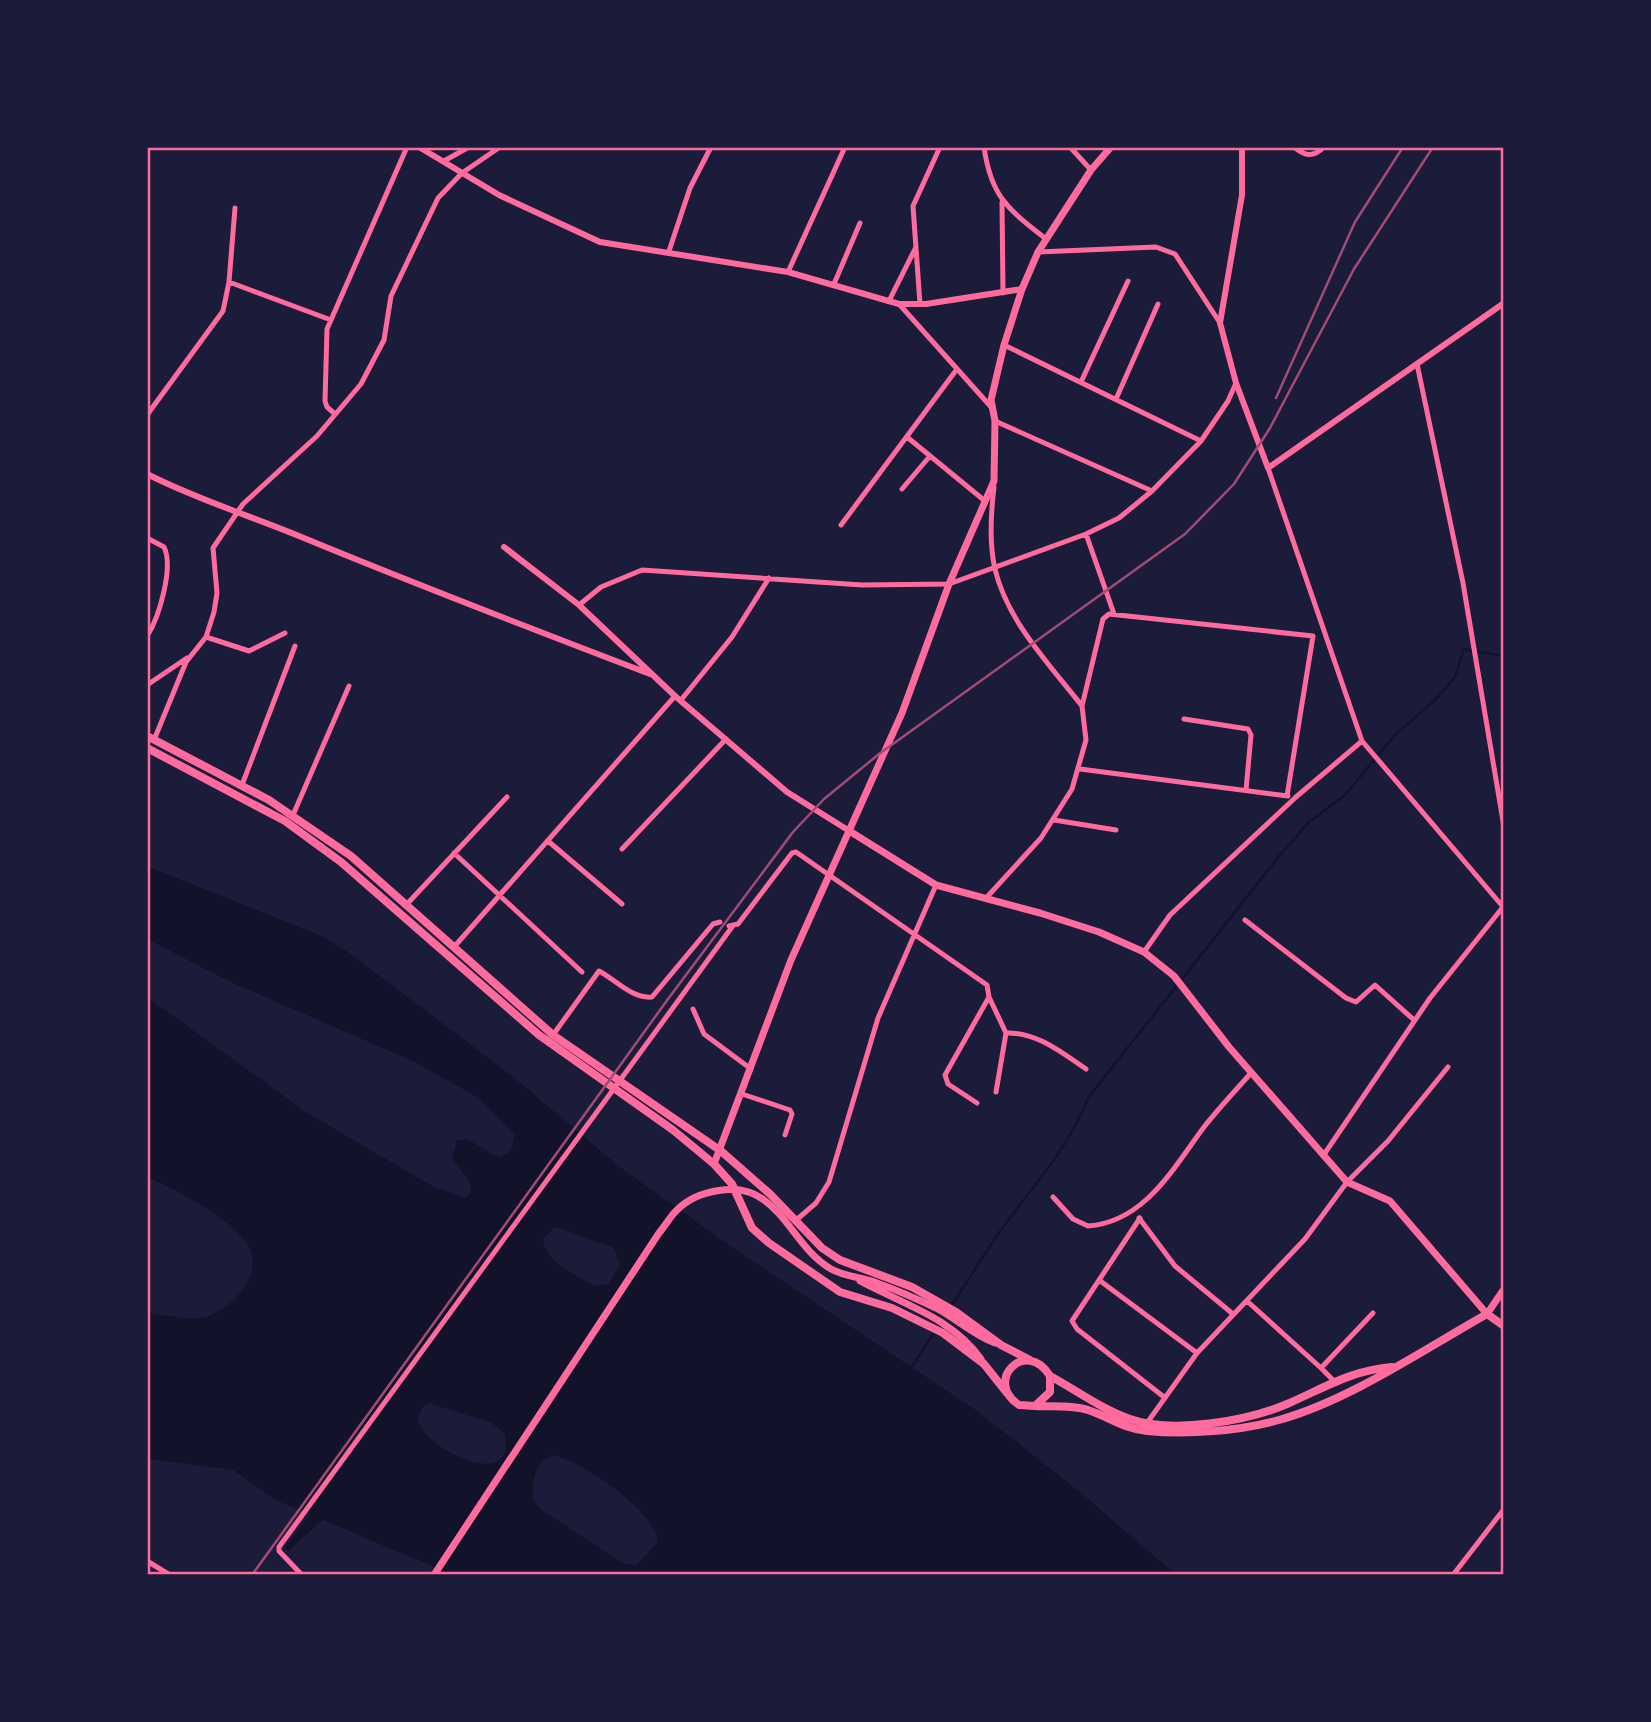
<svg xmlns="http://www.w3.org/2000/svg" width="1651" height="1722" font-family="Cabin,sans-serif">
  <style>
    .water { fill: #12122b; fill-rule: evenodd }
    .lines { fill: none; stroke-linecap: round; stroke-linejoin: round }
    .stream { stroke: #12122b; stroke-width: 2.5 }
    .minor { stroke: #ff6b9d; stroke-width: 5 }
    .tertiary { stroke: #ff6b9d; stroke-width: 6 }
    .secondary { stroke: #ff6b9d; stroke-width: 7 }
    .primary { stroke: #ff6b9d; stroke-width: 8 }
    .rail { stroke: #a44b75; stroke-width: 2.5 }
    .neatline { fill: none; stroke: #ff6b9d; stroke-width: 2.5 }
  </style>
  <rect width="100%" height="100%" fill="#1b1b3a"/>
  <path class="water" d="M147 866 322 936 349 953 512 1076 621 1168 733 1248 977 1411 1081 1493 1176 1575H443L444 1571 323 1520 288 1551 285 1547 311 1514 277 1501 233 1470 147 1459V1313C164 1315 185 1320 201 1318 228 1314 265 1276 249 1247 234 1219 175 1189 147 1177V997L309 1114 432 1186 464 1198 470 1194 471 1184 452 1159 457 1140 467 1139 499 1158 511 1151 515 1134 477 1097 415 1062 233 983 147 939ZM555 1227 614 1248 620 1264 609 1284 595 1286C577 1275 544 1262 543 1239ZM429 1403 492 1423 505 1434C515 1494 427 1450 417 1420L422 1408ZM552 1455C582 1461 655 1510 658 1542L636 1566 624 1564 539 1508 534 1501C530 1482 535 1464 552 1455Z"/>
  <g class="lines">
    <path class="stream" d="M950 1308C967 1282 983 1256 1001 1230 1034 1184 1066 1153 1088 1098L1280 855 1309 822 1345 795 1394 736 1436 699 1455 677 1464 649 1504 656
      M910 1370 941 1322"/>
    <path class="minor" d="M984 147C991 197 1008 209 1046 239
      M1070 147 1091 170
      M1294 147C1305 156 1313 158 1324 147
      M444 161 469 147
      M1002 202 1003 293
      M669 251 690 188 711 147
      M1038 252 1156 247 1175 254 1220 323
      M788 272 845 147
      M229 282 331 320
      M834 284 860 223
      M889 301 916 247
      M899 304 992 408
      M920 304 913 206 940 147
      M1004 345 1201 441
      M1417 364 1463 583 1504 827
      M1081 382 1128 281
      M1116 399 1158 304
      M335 414 327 407 325 401 327 329 407 147
      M147 415 223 311 229 282 235 208
      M995 421 1152 491
      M907 437 985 501
      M1268 468 1362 741 1504 908
      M994 487C991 512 989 544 995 569 1007 621 1050 665 1082 706
      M902 489 930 456
      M841 525 957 369
      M1086 534 1114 614
      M147 538 164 547C174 567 159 618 147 636
      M579 605 601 587 642 570 862 585 949 584 1086 534 1119 518 1152 491 1201 441 1228 401 1236 383
      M206 637 249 651 285 633
      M147 685 187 658
      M681 700 732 637 769 578
      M1184 719 1248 729 1251 735 1246 790
      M154 740 186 662 206 637 214 612 217 593 213 548 243 504 317 436 361 384 384 340 391 296 438 198 462 173 500 147
      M1080 769 1288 796
      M242 785 295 646
      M293 815 349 686
      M1054 820 1116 830
      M548 841 622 904
      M622 849 726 739
      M454 853 582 972
      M987 897 1041 838 1072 789 1086 740 1082 706 1103 619 1109 614 1313 636 1287 796
      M407 904 507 797
      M1245 920 1346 998 1356 1002 1375 985 1414 1020
      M729 926 738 924 792 853 796 852 987 985 989 997 945 1075 948 1084 977 1103
      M454 947 675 696
      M1144 952 1170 915 1296 797 1362 741
      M989 997 1006 1033 996 1092
      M693 1009 704 1034 751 1069
      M1006 1033C1037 1032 1061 1052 1086 1069
      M553 1035 599 971C616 980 632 999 652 997L713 924 720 922
      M742 1094 790 1110 792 1114 785 1135
      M1323 1156 1430 998 1503 907
      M1053 1197 1073 1219 1088 1226C1145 1222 1174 1167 1204 1127 1219 1108 1235 1091 1251 1073
      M1139 1218 1175 1266 1233 1314
      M1140 1218 1072 1321 1077 1329 1164 1397
      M795 1221 816 1203 829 1182 878 1018 936 885
      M1099 1280 1197 1353
      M1247 1301 1321 1368 1373 1313
      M1321 1368 1333 1380
      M1147 1423 1197 1353 1305 1239 1347 1182 1388 1141 1448 1067
      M147 1561 170 1575
      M302 1575 279 1551V1547L732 927
      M1453 1575 1504 1509"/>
    <path class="tertiary" d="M419 147 499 195 600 242 788 272 899 304H926L1022 289
      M1242 147V195L1220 323 1236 383 1268 468 1504 303
      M147 474C196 499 248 515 299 536 415 584 532 629 650 674
      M504 547 579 605 675 696 787 792 851 832"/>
    <path class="secondary" d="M851 832 936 885 1040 913 1099 932 1144 952 1174 976 1229 1047 1347 1182 1390 1201 1487 1314 1504 1289
      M714 1164 791 960 902 713 949 584 994 481 995 421 991 400 1004 345 1022 289 1038 252 1091 170 1111 147
      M860 1281C903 1304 952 1318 981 1359
      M434 1575 659 1233C665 1226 670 1217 676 1211 696 1190 740 1181 764 1200 791 1220 800 1250 831 1269 845 1277 862 1277 877 1283 897 1290 917 1299 936 1308 957 1319 973 1335 995 1343"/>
    <path class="primary" d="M147 736 269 800 351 856 553 1035 721 1151 770 1194 822 1248 840 1260 912 1287 956 1312 1001 1345 1030 1360
      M147 748 285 821 341 862 539 1035 673 1130 714 1164 732 1184 752 1228 769 1243 840 1292 892 1308 943 1333 984 1364 1007 1393
      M1050 1376V1392L1035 1406 1019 1405C983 1381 1026 1337 1050 1376 1076 1390 1103 1410 1130 1419 1173 1434 1247 1421 1287 1404 1324 1388 1352 1370 1392 1367
      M1035 1406C1051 1407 1072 1405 1088 1410 1109 1417 1124 1429 1147 1431 1188 1435 1239 1431 1279 1420 1350 1400 1423 1350 1487 1314L1504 1326"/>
    <path class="rail" d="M1276 398 1355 222 1403 147
      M252 1575 668 999 793 832 824 799 879 754 1185 534 1234 484 1270 428 1354 269 1433 147"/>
  </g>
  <rect width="1651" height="1722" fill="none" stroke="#1b1b3a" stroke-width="298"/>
  <rect x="149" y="149" width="1353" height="1424" class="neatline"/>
</svg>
